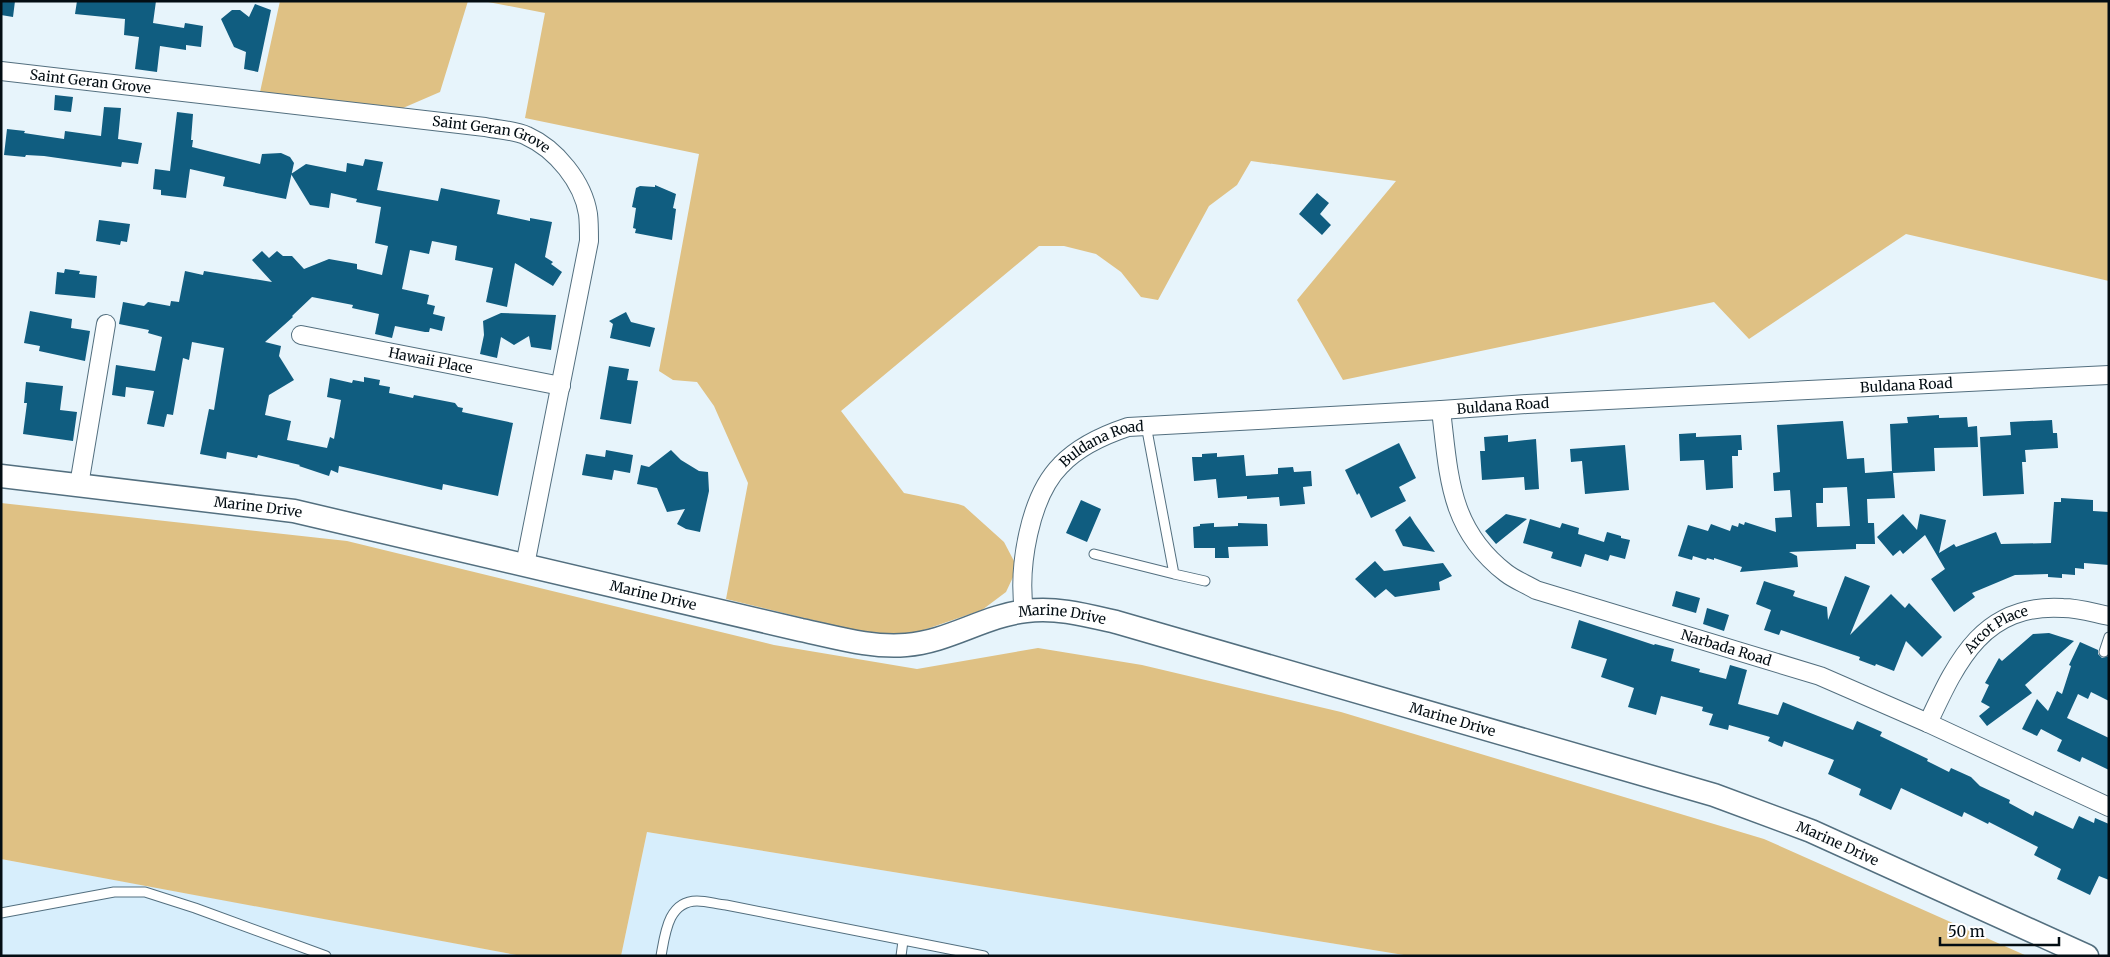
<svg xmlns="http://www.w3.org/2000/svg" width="2110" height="957" font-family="Merriweather,serif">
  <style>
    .built { fill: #d7eefc }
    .green { fill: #dfc184 }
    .building { fill: #105d80; fill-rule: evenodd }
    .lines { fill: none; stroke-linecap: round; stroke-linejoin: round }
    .service-casing { stroke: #536f7f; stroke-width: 11 }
    .minor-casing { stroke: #536f7f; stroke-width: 20 }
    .tertiary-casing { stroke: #536f7f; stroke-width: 25 }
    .service { stroke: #fff; stroke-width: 9 }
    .minor { stroke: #fff; stroke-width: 18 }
    .tertiary { stroke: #fff; stroke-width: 22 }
    .labels { text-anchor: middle; stroke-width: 5; stroke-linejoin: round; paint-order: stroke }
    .street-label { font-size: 14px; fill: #030d13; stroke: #fff }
  </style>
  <rect width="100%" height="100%" fill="#e7f4fb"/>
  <path class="built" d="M647 832 1410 956H621Z
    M1 859 337 921 522 956H1Z"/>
  <path class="green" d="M280 1H468L440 92 403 108 260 92Z
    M483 1H2109V281L1906 234 1749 339 1714 302 1343 380 1297 300 1396 181 1251 161 1237 185 1209 206 1158 300 1141 297 1121 272 1096 254 1064 246H1039L841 411 904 493 958 504 964 506 1004 542 1015 563 1014 575 1006 592 982 610 909 635 861 632 726 599 748 483 714 406 697 382 673 380 659 371 699 154 525 118 545 13Z
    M1 503 347 541 774 645 917 669 1038 648 1142 665 1341 712 1764 839 2027 956H1410L647 832 621 956H522L1 859Z"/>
  <path class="building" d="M1 1H15L13 17 1 15Z
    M77 1H156L153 23 184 28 185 23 203 26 201 47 186 45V50L160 46 157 72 135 69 139 37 124 35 125 19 75 14Z
    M255 4 271 10 258 72 244 69 246 52 234 47 221 19 232 10H240L249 17Z
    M55 95 73 97 71 112 54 110Z
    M104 107 121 108 118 139 142 143 138 164 122 162 121 167 44 156 26 155 25 157 4 155 7 129 25 131 24 133 64 139 65 131 101 136Z
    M177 112 193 114 191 140H193L192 147 260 164 262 154 281 153 290 157 294 163 286 199 223 186 225 177 190 169 186 198 161 195V190L153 189 155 169 170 171Z
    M365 159 383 162 377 190 438 201 441 188 500 200 497 214 530 221V218L552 222 545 257 553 262 551 264 562 272 553 286 515 263 507 307 486 302 493 268 455 260 457 246 432 241 429 254 410 250 402 289 429 295 427 304 435 306 433 314 445 317 442 331 430 328 429 332H425L395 326 392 338 375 334 379 314 352 308 353 305 312 297 292 316 293 317 265 342 281 346 279 356 294 380 269 395 265 415 291 421 287 440 327 448 330 437 334 439 341 400 327 397 330 378 352 383 353 380 364 382V377L380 380 379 385 390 387 389 393 413 398 414 395 455 403 458 407 463 408 462 412 513 423 498 496 443 484 442 490 339 466 338 473 331 470 329 476 299 466 300 465 258 455 257 458 227 452 226 459 200 454 209 409 214 410 224 348 192 342 189 360 183 358 173 415 167 414 164 427 147 424 154 391 126 387 125 397 112 395 116 365 155 371 162 337 148 333 149 330 119 324 123 302 144 306 148 302 170 306 171 301 179 302 185 271 203 275 204 271 272 282 252 260 262 251 269 258 277 251 283 256H292L304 269 329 259 357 264V269L382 275 388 246 375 243 381 207 356 202 357 199 331 193 329 208 310 205 291 174 306 164 346 172 347 163 363 166Z
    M655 185 676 194 673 208 676 209 672 240 635 233 636 229 633 228 636 208 632 207 636 188 640 186 655 187Z
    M1317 193 1329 203 1320 214 1331 225 1322 235 1299 214Z
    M99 220 130 224 127 242 121 241 120 245 96 241Z
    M65 269 80 271 79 274 97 276 95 298 55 294 57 272 64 273Z
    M30 311 72 319 71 328 90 331 85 361 39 351 40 346 24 343Z
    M626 312 631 322 655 328 650 347 610 338 613 324 609 321Z
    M501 313 556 315 551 350 531 347 529 336 514 345 501 337 497 358 480 354 484 335 483 321Z
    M609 366 629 369 627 380 638 381 631 424 600 419Z
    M26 382 63 386 60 410 77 412 73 441 23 434 27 403H24Z
    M1939 415V418L1967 417 1968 427 1977 426 1978 447 1934 448 1935 471 1893 473 1895 498 1867 499 1868 523H1874L1875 544H1856V549L1789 552 1797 556 1798 567 1740 572 1742 567 1714 558V560L1707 558 1706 560 1693 556 1692 560 1678 556 1688 525 1708 531 1711 524 1730 531 1732 525 1738 527 1739 523 1744 525 1745 522 1776 532 1775 518 1792 517 1790 490 1774 491 1773 473 1780 472 1777 425 1843 421 1847 459 1864 458 1865 473 1892 471 1890 424 1908 423 1907 417ZM1847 487 1850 526 1817 527 1816 503H1823V488Z
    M2052 420 2053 433H2057L2058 448 2025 450 2026 462H2022L2024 494 1983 496 1980 437 2011 435 2010 422Z
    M1696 433V437L1741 435 1742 450H1738V456H1732L1733 488 1706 490 1704 460 1680 461 1679 434Z
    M1508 435V442L1536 439 1539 489 1525 490 1524 477 1482 480 1480 451H1485L1484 437Z
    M1399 443 1416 478 1399 487 1406 501 1371 518 1359 493 1357 495 1345 470Z
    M1625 445 1629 490 1585 494 1582 461 1571 462 1570 449Z
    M606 450 633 455 630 473 614 470 612 480 582 475 586 454 605 457Z
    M671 450 681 460 699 471 708 472 709 491 700 532 686 529 677 524 685 509 667 512 657 488 637 484 641 465 649 467Z
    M1217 453V457L1244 455 1246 476 1278 474V468L1293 467 1294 472 1311 471 1312 486 1303 487 1305 504 1280 506 1279 497 1247 499V496L1218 498 1216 479 1194 481 1192 457H1202V454Z
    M2061 498 2093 500V511L2109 512V565L2084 563V569L2075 568V575L2062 574V578L2048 577V574L2015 575 1972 593 1975 597 1954 612 1931 579 1945 569 1925 535 1903 554 1900 550 1893 556 1877 537 1903 514 1917 530 1920 514 1946 520 1939 553 1954 544 1956 547 1996 532 2001 544 2051 543 2054 502H2061Z
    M1081 500 1101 509 1087 542 1066 533Z
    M1506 514 1527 519 1496 544 1485 531Z
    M1410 516 1415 524 1435 552 1403 546 1395 530Z
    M1530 519 1560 528 1562 523 1579 528 1578 534 1604 542 1607 532 1621 536V538L1630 540 1625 559 1610 555 1608 561 1585 554 1581 567 1551 558 1553 552 1523 543Z
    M1214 523V527L1238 526V523L1267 524 1268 546 1228 547 1229 558H1215V548H1194L1193 527 1200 526V524Z
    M1375 561 1384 571 1443 563 1452 576 1439 582 1440 590 1395 597 1386 589 1375 598 1355 579Z
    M1845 576 1870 586 1850 635 1891 594 1905 608 1909 603 1942 637 1922 657 1906 641 1894 671 1876 664 1875 666 1859 660 1860 657 1781 630 1779 635 1764 630 1771 610 1756 604 1764 581 1795 591 1793 596 1827 607 1828 620Z
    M1676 591 1700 598 1696 613 1672 606Z
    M1707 608 1729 615 1724 631 1703 624Z
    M1579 620 1654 645 1655 644 1674 649 1671 661 1700 669 1699 672 1726 679 1730 665 1747 670 1738 704 1778 715 1783 702 1853 730 1857 721 1882 732 1880 736 1928 759 1927 761 1949 772 1951 768 1971 777 1980 786 2010 800 2009 803 2033 816 2035 811 2073 829 2079 816 2094 823 2095 818 2109 824V880L2099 876 2090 895 2057 879 2061 869 2034 855 2038 847 1989 822 1988 824 1964 812 1962 817 1901 788 1891 810 1859 795 1861 789 1828 774 1834 760 1784 741 1782 747 1768 741 1770 737 1729 725 1728 730 1709 725 1713 714 1702 711 1703 707 1661 696 1656 715 1628 707 1634 688 1601 677 1607 659 1571 648Z
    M2049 633 2074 641 2025 685 2032 693 1987 726 1979 716 1990 707 1981 702 1989 685 1985 683 1999 658 2002 661 2033 634Z
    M2080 642 2098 650V654L2102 658 2109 656V701L2091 692 2088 699 2078 694 2067 718 2109 738V770L2082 757 2080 762 2057 751 2062 740 2041 729 2037 736 2022 729 2037 699 2048 711 2057 691 2062 694 2071 666 2069 665Z"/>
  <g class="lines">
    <defs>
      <path id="service" d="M1146 425 1174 574 1205 581
        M1094 554 1174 574
        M2104 652 2109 637
        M1 913 114 892H145L195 908 326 956
        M661 956C665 934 668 901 697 901 707 901 716 904 726 905L984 956
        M901 956 903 941"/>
      <g id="minor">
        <path id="s1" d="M1 71 485 127C498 130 515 130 527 136 556 149 583 182 588 214 589 222 589 232 589 241L525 565"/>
        <path id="s2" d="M301 335 561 386"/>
        <path id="s3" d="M1441 410C1449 476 1449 529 1506 573 1515 580 1526 584 1536 590L1820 676 1928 723 2109 807"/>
        <path d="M79 485 106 324"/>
        <path id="s4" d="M1024 611C1018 568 1029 497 1061 465 1079 446 1104 435 1128 427L1441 410 1527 404 2109 375"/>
        <path id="s5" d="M1928 723C1957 661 1983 603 2063 608 2078 608 2094 613 2109 616"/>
      </g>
      <g id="tertiary">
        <path id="s6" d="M1 476 294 511 801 630C835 637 870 648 906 645 948 642 984 616 1026 611 1057 607 1086 615 1116 622L1714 795 1811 831 2087 956"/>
      </g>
    </defs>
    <use href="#service" class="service-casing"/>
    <use href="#minor" class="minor-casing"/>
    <use href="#tertiary" class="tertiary-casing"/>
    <use href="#service" class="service"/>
    <use href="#minor" class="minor"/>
    <use href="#tertiary" class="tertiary"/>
  </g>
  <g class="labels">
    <g class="street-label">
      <text dy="5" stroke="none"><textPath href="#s1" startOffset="90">Saint Geran Grove</textPath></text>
      <text dy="5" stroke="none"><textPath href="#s1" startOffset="495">Saint Geran Grove</textPath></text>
      <text dy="5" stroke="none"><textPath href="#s2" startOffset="132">Hawaii Place</textPath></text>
      <text dy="5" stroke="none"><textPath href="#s4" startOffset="1012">Buldana Road</textPath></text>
      <text dy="5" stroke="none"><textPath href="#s4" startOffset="608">Buldana Road</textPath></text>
      <text dy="5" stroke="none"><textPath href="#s4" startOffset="202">Buldana Road</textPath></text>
      <text dy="5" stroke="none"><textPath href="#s6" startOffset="259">Marine Drive</textPath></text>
      <text dy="5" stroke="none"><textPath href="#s6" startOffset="664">Marine Drive</textPath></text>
      <text dy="5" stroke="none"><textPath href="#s6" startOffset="1084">Marine Drive</textPath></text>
      <text dy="5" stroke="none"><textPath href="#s5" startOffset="119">Arcot Place</textPath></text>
      <text dy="5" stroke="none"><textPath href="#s3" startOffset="415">Narbada Road</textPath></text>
      <text dy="5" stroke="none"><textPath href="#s6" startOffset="1489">Marine Drive</textPath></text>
      <text dy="5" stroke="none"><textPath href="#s6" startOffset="1894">Marine Drive</textPath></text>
    </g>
  </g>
  <rect width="2110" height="957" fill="none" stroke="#030d13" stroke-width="5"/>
  <path d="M1940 937v8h119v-8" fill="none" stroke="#030d13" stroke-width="2.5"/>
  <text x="1948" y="937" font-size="15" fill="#030d13" stroke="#ffffff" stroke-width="4" paint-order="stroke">50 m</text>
</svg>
